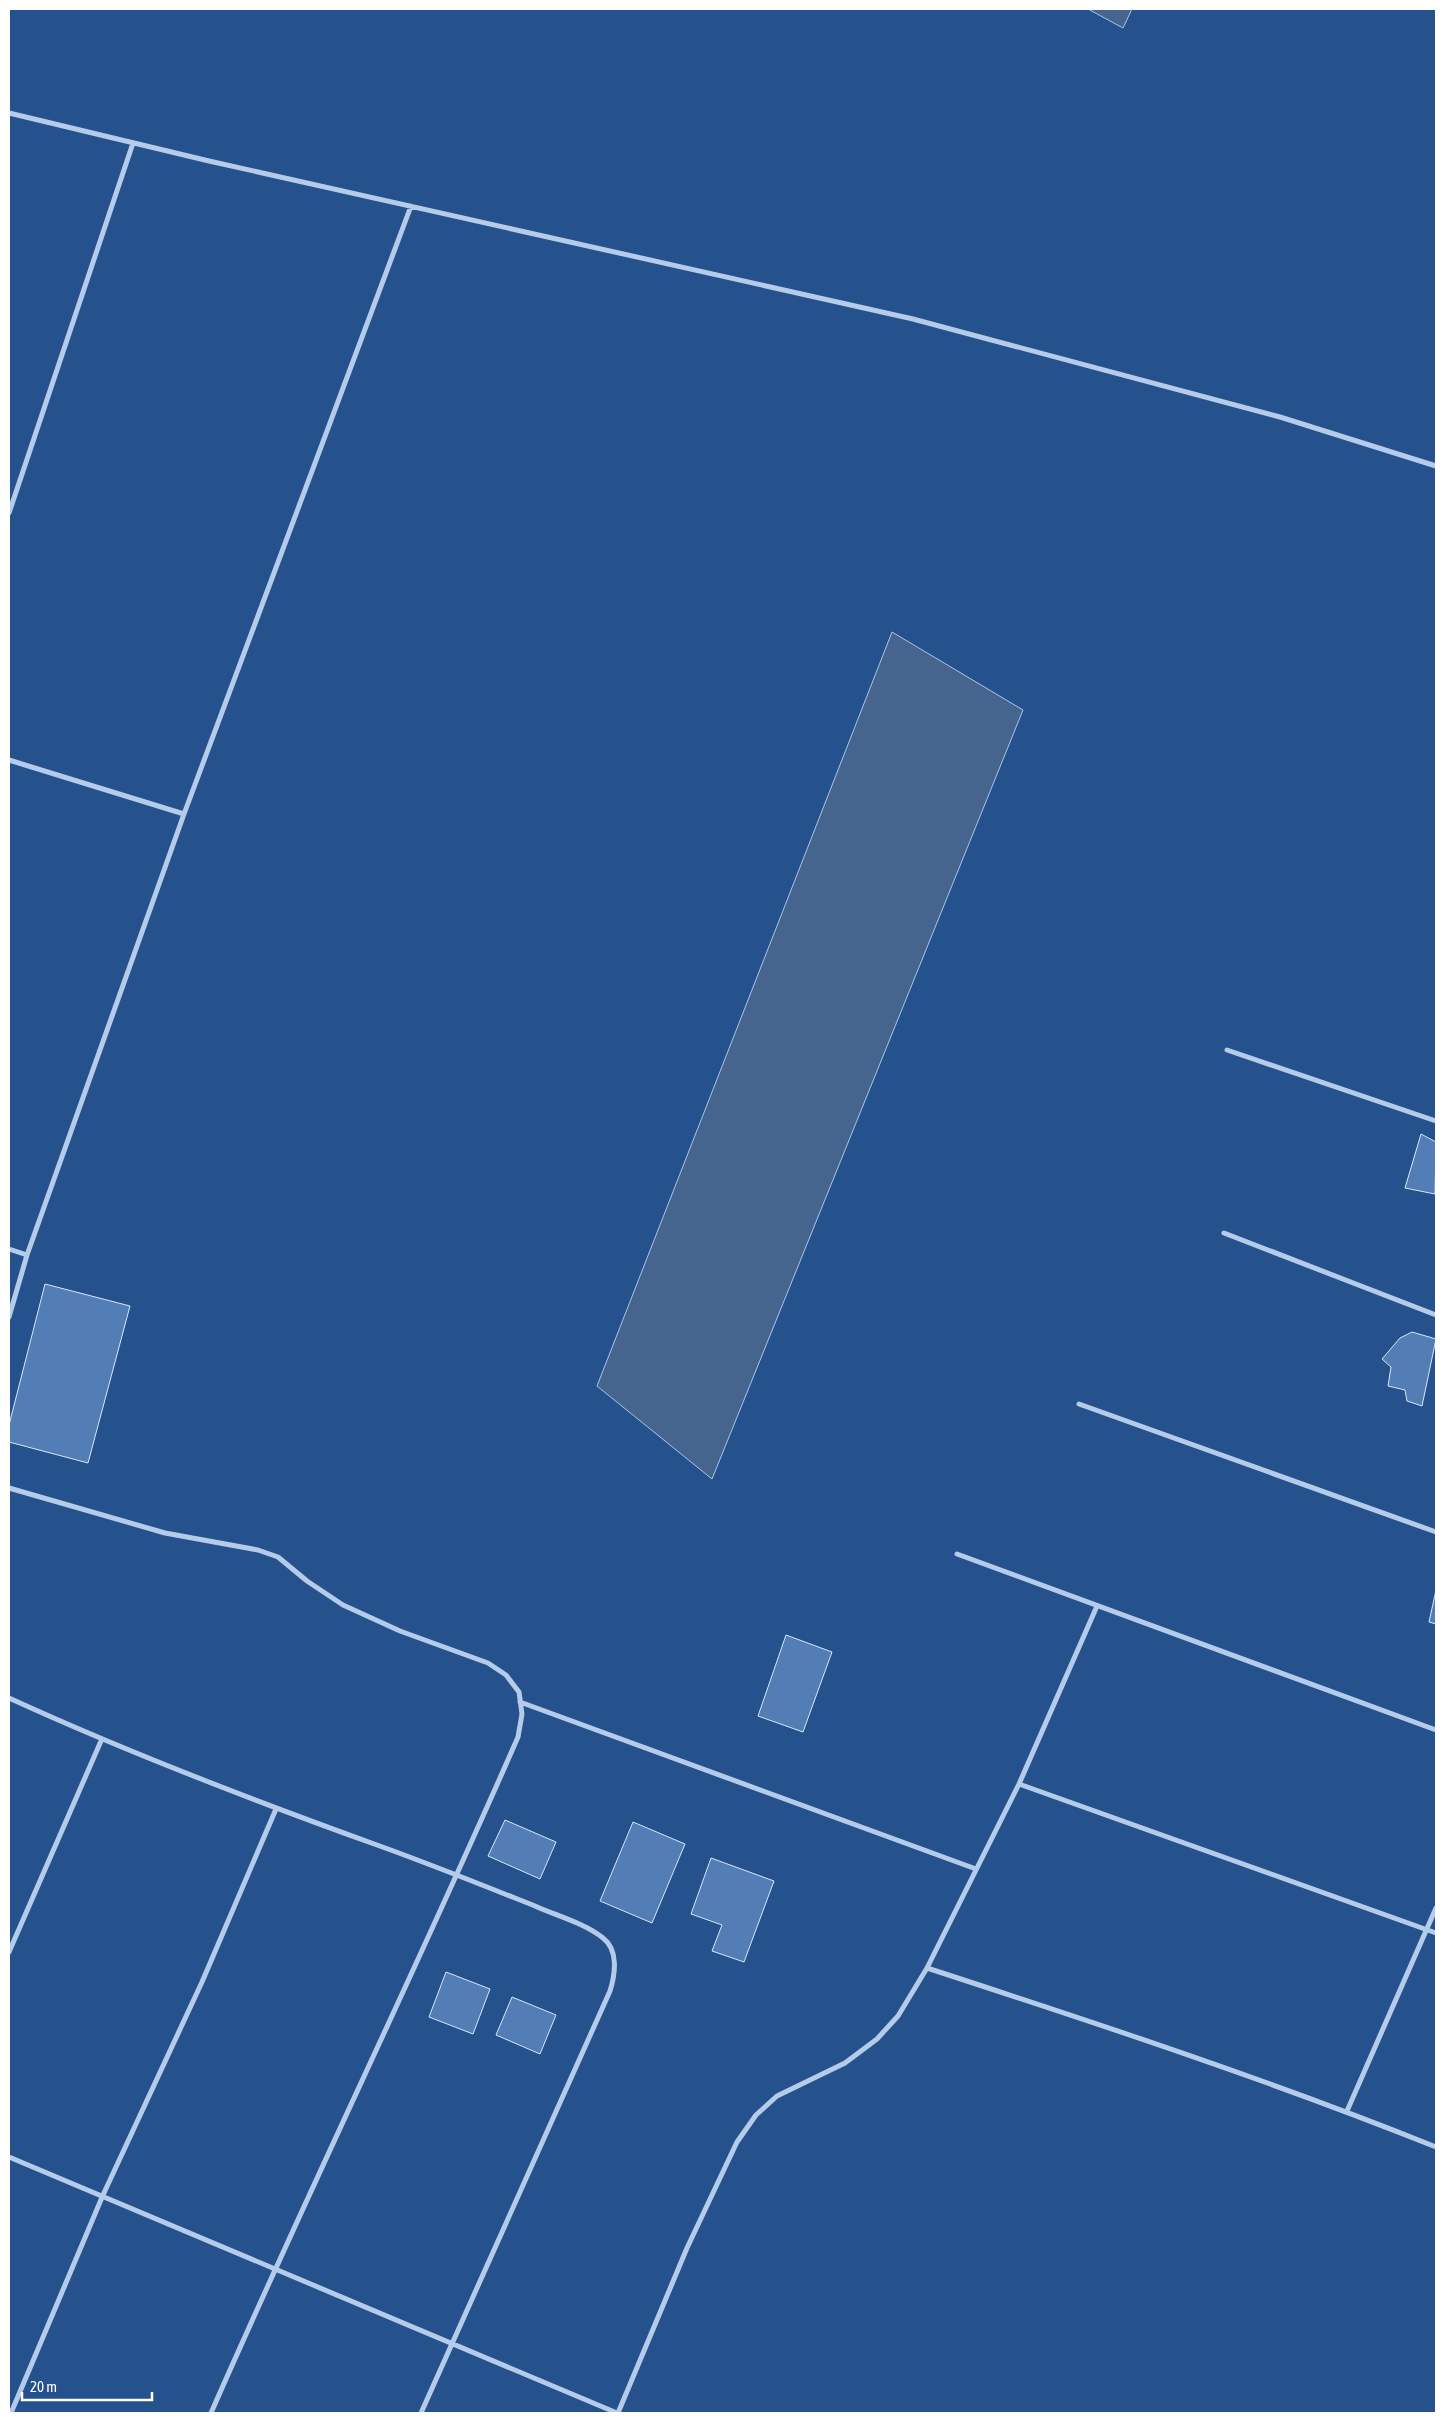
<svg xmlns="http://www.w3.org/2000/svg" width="1445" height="2422" font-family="'Asap Condensed',sans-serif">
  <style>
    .water { fill: #45658f; stroke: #a9c7eb }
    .building { fill: #527db5; stroke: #d9e7f8 }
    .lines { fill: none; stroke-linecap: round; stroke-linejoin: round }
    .minor { stroke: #b4ccea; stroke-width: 5 }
  </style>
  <rect width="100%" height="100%" fill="#25518c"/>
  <path class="water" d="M1088 9H1132L1123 28Z
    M892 632 1023 710 712 1479 597 1386Z"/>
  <path class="building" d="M1421 1134 1436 1142 1435 1194 1405 1188Z
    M45 1284 130 1306 88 1463 9 1442V1425Z
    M1412 1332 1436 1339 1422 1406 1407 1401 1405 1390 1388 1386 1391 1367 1382 1359 1400 1338Z
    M1436 1590V1624L1429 1622Z
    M786 1635 832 1652 803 1732 758 1716Z
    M505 1820 556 1842 540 1879 488 1856Z
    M633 1822 685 1844 652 1923 600 1901Z
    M711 1858 774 1881 744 1962 712 1951 722 1925 691 1914Z
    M446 1972 490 1989 473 2034 429 2017Z
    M512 1997 556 2015 540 2054 496 2035Z"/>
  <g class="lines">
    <path class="minor" d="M9 113 209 161 913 319 1280 417 1436 466
      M9 513 133 143
      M9 760 184 814
      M1227 1050 1436 1121
      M1224 1233 1436 1315
      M9 1249 27 1255
      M9 1317 27 1255 184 814 411 206
      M1079 1404 1436 1532
      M9 1488 165 1533 258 1550 278 1557 307 1581 343 1605 400 1631 488 1663 506 1675 519 1692 522 1714 518 1737C419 1964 310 2187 211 2413
      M957 1554 1436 1730
      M9 1698C129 1753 252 1800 377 1845 430 1864 482 1885 535 1906 557 1916 584 1923 603 1938 619 1950 615 1975 610 1991L421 2413
      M520 1702 976 1869
      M1019 1784 1436 1933
      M9 1952 101 1741
      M927 1968C1099 2024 1269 2080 1436 2147
      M1347 2111 1436 1908
      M9 2157 617 2413
      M11 2413 103 2195 202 1982 276 1809
      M618 2413 687 2248 737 2142 756 2115 777 2096 845 2063 877 2039 898 2016 927 1968 1019 1784 1097 1606"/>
  </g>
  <rect width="1445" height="2422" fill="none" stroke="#ffffff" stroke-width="20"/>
  <path d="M22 2392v8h130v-8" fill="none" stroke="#ffffff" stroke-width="2.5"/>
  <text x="30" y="2392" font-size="15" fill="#ffffff" stroke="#25518c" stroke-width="4" paint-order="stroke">20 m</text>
</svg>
